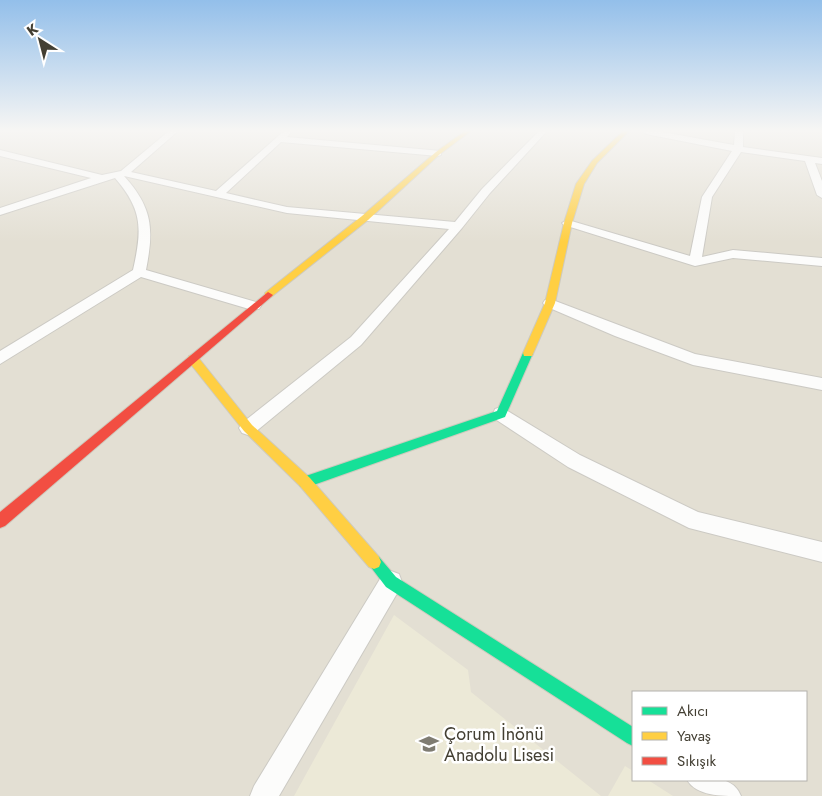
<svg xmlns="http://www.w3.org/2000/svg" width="822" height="796" font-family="Jost,sans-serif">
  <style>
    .residential { fill: #e3dfd3; fill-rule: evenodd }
    .education { fill: #ece9d7 }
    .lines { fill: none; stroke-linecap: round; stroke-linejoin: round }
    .street-casing { stroke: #cccac4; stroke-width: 2 }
    .fast-casing { stroke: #cecabd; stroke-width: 2 }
    .slow-casing { stroke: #cecabd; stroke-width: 2 }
    .jam-casing { stroke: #cecabd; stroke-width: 2 }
    .street { fill: #fcfcfb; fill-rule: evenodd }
    .fast { fill: #16e098; fill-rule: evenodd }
    .slow { fill: #ffcf43; fill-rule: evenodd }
    .jam { fill: #f24e42; fill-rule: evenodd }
    .labels { text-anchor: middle; stroke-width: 5; stroke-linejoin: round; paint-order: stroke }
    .near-poi-label { font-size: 18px; fill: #433f33; stroke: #fff; text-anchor: start }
  </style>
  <rect width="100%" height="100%" fill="#eeece6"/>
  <path class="residential" d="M0 131H822V796H0ZM633 692H806V780H633Z"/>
  <path class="education" d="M394 615 468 670 471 692 601 796H294Z
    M625 766 633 771V780H648L673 796H608Z"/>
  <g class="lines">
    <defs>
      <path id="street" d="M169 131H178L131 172 216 191 284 131 291 132 287 137 441 151V155L438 156 281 142 226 193 287 207 455 222 482 189 539 131H547L490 193 462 228 361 345 254 433 248 435 242 433 239 428 242 423 351 337 449 229 287 213 124 176C153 208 154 229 146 270L259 303 261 306 259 309H249L141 277 0 364V351L133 270C142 230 143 210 115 178L0 215V208L91 178 0 156V150L102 175 121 171Z
        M642 131H657L734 145 735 131H743V147L822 158V164L815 163 822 181V198L817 195 805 161 741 152 712 197 702 257 733 250 822 258V266L733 258 695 266 564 225 562 223 568 220 690 256 702 197 732 151 646 134Z
        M550 299 695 354 822 378V390L693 365 615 336 545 306 543 303 545 300Z
        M501 407 580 455 698 512 822 542V562L689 528 568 467 495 419 493 414 495 409Z
        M391 571 399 574 402 582 399 590 279 796H250L254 786 383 574Z
        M687 780C708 779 732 774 741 796 720 796 697 796 687 780Z"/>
      <path id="fast" d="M528 349 533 353 505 417 305 488 300 486 299 482 300 478 497 411 523 353Z
        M374 555 379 557 396 577 633 727V746L627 743 386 587 367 562 369 557Z"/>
      <path id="slow" d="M465 131H471L440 154 368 220 271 297H265V293L362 216 436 152Z
        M623 131H629L597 163 584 184 572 223 555 303 532 356H524L523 353 545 303 564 223 576 184 592 161Z
        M193 355 197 356 252 425 310 478 379 557 381 562 379 567 374 569 369 567 300 486 244 431 189 362 188 359 189 356Z"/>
      <path id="jam" d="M268 292 273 295 271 297 5 526 0 528V512Z"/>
    </defs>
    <use href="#street" class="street-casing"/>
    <use href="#fast" class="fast-casing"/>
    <use href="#slow" class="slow-casing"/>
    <use href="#jam" class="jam-casing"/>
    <use href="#street" class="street"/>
    <use href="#fast" class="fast"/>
    <use href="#slow" class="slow"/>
    <use href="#jam" class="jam"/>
  </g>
  <linearGradient id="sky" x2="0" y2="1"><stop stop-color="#93bfea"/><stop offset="0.54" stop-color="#f7f6f4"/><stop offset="1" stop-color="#f7f6f4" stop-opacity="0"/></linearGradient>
  <rect width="822" height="242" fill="url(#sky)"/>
  <defs>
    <symbol id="school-bare" viewBox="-9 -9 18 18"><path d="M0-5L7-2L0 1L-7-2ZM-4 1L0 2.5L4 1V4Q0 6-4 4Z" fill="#7f7c72" stroke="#fff" stroke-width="2.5" paint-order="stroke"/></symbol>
  </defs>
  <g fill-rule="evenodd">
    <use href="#school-bare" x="415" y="730" width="28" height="28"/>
  </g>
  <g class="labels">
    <g class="near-poi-label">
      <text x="444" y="740">Çorum İnönü<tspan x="444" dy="21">Anadolu Lisesi</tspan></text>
    </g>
  </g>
  <rect x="632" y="691" width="175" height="90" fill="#ffffff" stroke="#b4b2ad"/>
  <rect x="642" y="707" width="25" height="8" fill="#16e098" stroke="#b4b2ad"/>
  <text x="677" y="716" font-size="15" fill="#433f33">Akıcı</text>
  <rect x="642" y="732" width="25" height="8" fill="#ffcf43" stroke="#b4b2ad"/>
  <text x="677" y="741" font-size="15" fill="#433f33">Yavaş</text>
  <rect x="642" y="757" width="25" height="8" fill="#f24e42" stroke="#b4b2ad"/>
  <text x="677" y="766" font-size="15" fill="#433f33">Sıkışık</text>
  <g transform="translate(40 40) rotate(324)" stroke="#ffffff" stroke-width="4" paint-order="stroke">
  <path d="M0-4L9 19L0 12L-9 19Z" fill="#433f33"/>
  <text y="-8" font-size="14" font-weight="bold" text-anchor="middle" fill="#433f33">K</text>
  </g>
</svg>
